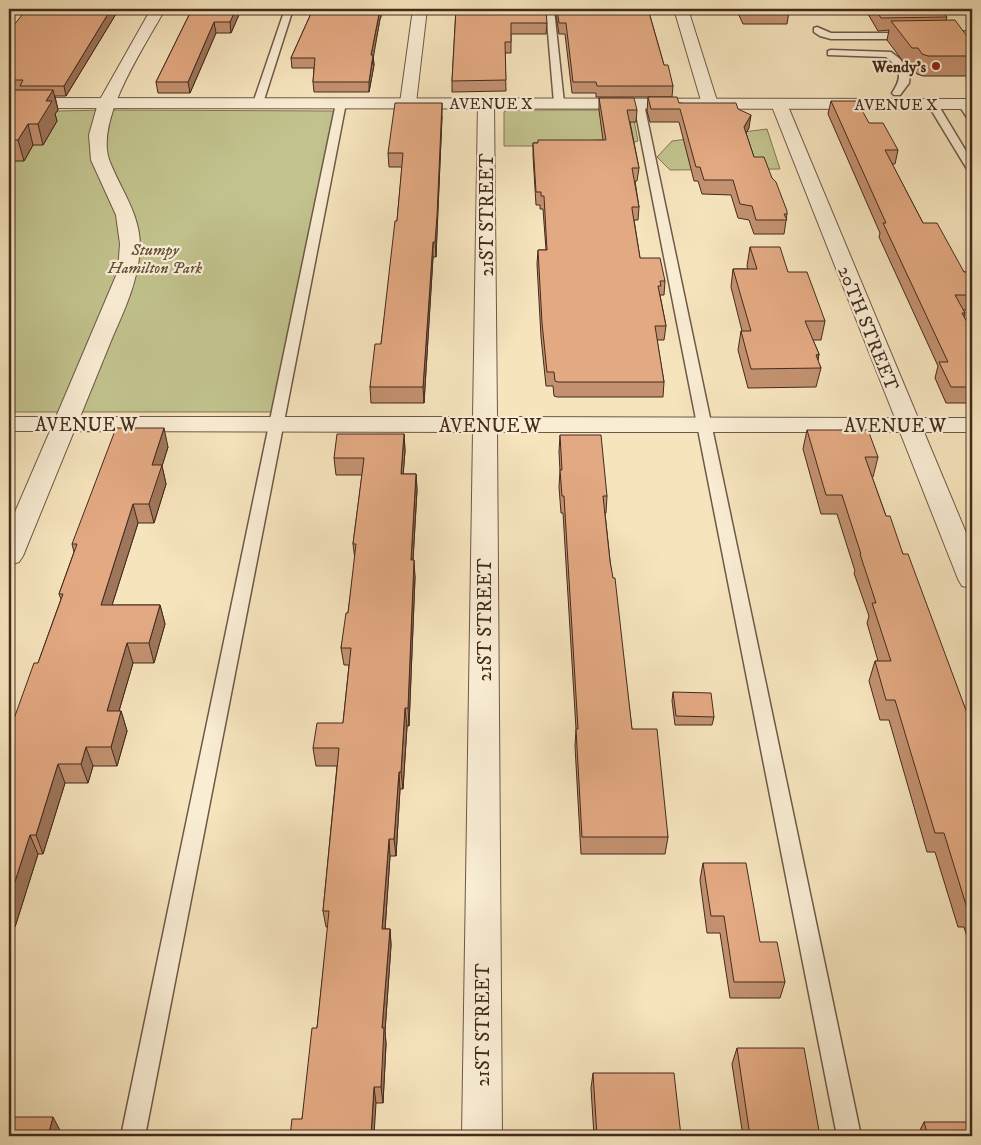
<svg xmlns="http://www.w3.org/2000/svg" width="981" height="1145" font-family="'IM FELL DW Pica',serif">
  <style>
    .green { fill: #c1c28d; stroke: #827656 }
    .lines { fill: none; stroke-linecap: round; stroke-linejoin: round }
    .service-casing { stroke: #705846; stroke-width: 3 }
    .minor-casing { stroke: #705846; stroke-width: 2 }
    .tertiary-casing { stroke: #705846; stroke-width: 2 }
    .service { fill: #f9edd4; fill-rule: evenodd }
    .minor { fill: #f9edd4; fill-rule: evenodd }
    .tertiary { fill: #f9edd4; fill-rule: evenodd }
    .wall { fill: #c39170; stroke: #432a1e }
    .shaded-wall { fill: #9f765b; stroke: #432a1e }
    .building { fill: #e3a982; stroke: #432a1e }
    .poi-dot { fill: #8f2418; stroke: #f9edd4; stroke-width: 2 }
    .labels { text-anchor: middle; stroke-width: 4.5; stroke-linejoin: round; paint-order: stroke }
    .far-poi-label { font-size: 16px; font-weight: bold; fill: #432a1e; stroke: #f9edd4; text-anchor: end }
    .far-street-label { font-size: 16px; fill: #432a1e; stroke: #f9edd4 }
    .far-park-label { font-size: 16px; font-style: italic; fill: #62503a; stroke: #f9edd4 }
    .street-label { font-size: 19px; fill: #432a1e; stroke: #f9edd4 }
  </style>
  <rect width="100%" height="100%" fill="#f6e4bd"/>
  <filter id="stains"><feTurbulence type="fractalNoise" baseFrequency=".004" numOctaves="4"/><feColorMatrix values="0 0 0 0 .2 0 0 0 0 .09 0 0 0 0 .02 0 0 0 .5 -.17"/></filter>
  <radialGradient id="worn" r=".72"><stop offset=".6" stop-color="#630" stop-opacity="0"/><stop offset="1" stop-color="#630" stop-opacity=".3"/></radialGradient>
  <path class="green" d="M105 110 334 111 274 412H9V112Z
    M508 110H632L638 141 621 146H504V112Z
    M767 129 780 169 670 170 657 157 672 141Z"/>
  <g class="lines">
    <defs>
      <path id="service" d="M285 9H293L263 103 261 105H255L253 103Z
        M546 9H554L564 103 559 106 554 103Z
        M817 27 831 33H910L914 36 910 39H831L820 36 814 32V28Z
        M972 31V37L945 39 941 36 945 33Z
        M831 50 891 52 900 59 910 75 909 83 900 95H894L892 93C903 77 901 69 886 57L828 55V51Z
        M341 100 346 103 145 1136H121L336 103Z
        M932 100 937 103 972 161V172L967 169 927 103Z
        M639 101 644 104 861 1136H837L634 104Z
        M963 101 966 102 972 110V120L968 119 958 104Z"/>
      <path id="minor" d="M9 9H17L14 13 9 14Z
        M151 9H165C146 45 93 121 110 162 121 190 140 214 140 246 139 278 126 307 113 336 102 363 91 390 80 417H473L478 103 480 100H492L494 103 497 417 895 418 771 104 773 101H785L787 104 918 418H972V432H924L972 547V588L962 586 958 579 900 432H497L502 1136H462L473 432 74 431 23 556 19 562 9 565V526L50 431H9V417H56L118 271 120 244 116 215 91 160 89 135 98 103Z
        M413 9H427L416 103 414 106H402L400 103Z
        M674 9H688L718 104 716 107H704L702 104Z"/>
      <path id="tertiary" d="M9 98 972 99V109L9 108Z"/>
    </defs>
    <use href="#service" class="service-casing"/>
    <use href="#minor" class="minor-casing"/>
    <use href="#tertiary" class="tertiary-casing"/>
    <use href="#service" class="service"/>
    <use href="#minor" class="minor"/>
    <use href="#tertiary" class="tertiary"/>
  </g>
  <path class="wall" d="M119 9 66 96H55L58 110 55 114 57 121 43 145H33L24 161H9V31Z
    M192 9H241V10L231 33H216L190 93H158L156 82Z
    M313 9H384L380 19 373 55 374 65 369 92H314L313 82 314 68H292L291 58Z
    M456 9 547 23 546 34H511V53H505L506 91 452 92V81Z
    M555 9H648L664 65 673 86 672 97H596V93H572L565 34H559Z
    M736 9H787L789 12 787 24H743Z
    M865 9H940L947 17 946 20 972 43V76H923L917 74 913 68H908L887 40 889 30 878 31Z
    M648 97 679 103 738 109 749 128 746 133 754 157 772 178 787 214 784 234H754L749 220 738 218 731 195 702 194 698 181H694L679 122H650L647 111Z
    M599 98 637 110 636 122H630L639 168 637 181H635L639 207 638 220H634L640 258 665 281 664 295H660L666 326 664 340H657L664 382 663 397H557L554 396 553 386H546L541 337 537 264 538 250H546L543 209H540V205H536L533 156V143L603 140 599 110Z
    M831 101 869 123 898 150 895 164H892L923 223 964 272H972V310H963L965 313 964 317 968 324 967 327 972 337V403H946L935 378 938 366 879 237 880 233 828 114Z
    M442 116 437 231 436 257H433L424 403H371L370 387 381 344 397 221 402 167H389L388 153Z
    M750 247 788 272 825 321 821 340H813L819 354 818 361 821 368 816 387 748 388 738 350 741 331H742L731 287 733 269H748L747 266Z
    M807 430 878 457 873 477H872L886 516 903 554 967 713H972V953L964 927H958L935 852H927L889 720H880L869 681 875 661H878L867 623 869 616 854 573 855 571 837 514H821L803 449Z
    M404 434 405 451 403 474H416L417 490 413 560 415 577 409 726H407L403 789H400L396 856H390L385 929H390L391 945 385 1031 386 1044 383 1103H376L302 1119 317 1028 328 927H326L323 911 337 766H316L313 748 343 723 349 665H344L341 648 348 613 355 560 353 544 362 475H336L334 458Z
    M560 435 607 496 606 513H605L610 561 632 729 668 837 665 854H581L575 746 576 729 563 513H561L559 487 560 471 559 452Z
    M168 447 162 466 166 484 154 523H138L112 605H160L165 624 154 663H133L119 711H121L127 731 117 766H93L88 783H65L43 854H38L15 927H9V727H11L38 663 61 599 59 594 74 552 72 544Z
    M673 692 714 717 712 725H675L672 701Z
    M703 863 785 982 780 998H730L720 933H707L700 880Z
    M737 1048 820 1136H743L732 1064Z
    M593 1073 681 1136H594L591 1088Z
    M924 1122 972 1136H917Z"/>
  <path class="shaded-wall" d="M111 9H119L66 96 64 86Z
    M235 9H241V10L231 33 230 22Z
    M380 9H384L380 19 372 65 371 55Z
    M214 22 216 33 190 93 188 82Z
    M373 55 374 65 369 92V82Z
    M53 90 58 110 55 114 57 121 43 145 38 124 46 101Z
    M442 103V116L436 257 435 242Z
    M751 115 749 128 742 140 744 127Z
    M28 124 33 145 24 161 18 140Z
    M433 242V257L424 403 423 387Z
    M819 354 816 368V355Z
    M164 428 168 447 162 466 166 484 154 523 149 504 152 465Z
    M404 434 405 451 402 490 401 474Z
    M416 474 417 490 412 577 411 560Z
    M133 504 138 523 106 624 101 605Z
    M414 560 415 577 409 726 408 708Z
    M160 605 165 624 154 663 149 643Z
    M127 643 133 663 113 731 107 711Z
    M405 708 407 726 403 789 401 772Z
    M121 711 127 731 117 766 111 747Z
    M86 747 93 766 88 783 81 764Z
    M58 764 65 783 43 854 36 835Z
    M399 772 400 789 396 856 394 839Z
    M30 835 38 854 15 927 9 914V900Z
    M389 839 390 856 384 945 382 929Z
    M390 929 391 945 385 1031 386 1044 383 1103 381 1087 382 1028Z
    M374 1087 376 1103 374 1136H371Z
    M53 1117 62 1134V1136H48Z"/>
  <path class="building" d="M27 9H111L64 86H20L23 80H9V31Z
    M192 9H236L230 22H214L188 82H156Z
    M313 9H380L371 55H373L369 82H313L315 58H291Z
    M456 9H546L547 23H511V42H505L506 80 452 81Z
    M557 9H648L664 65H668L673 86H597L596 82H573L566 23H559Z
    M743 9H787L789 12H744Z
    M875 9H940L947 17 881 18Z
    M955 20 972 43V56H928L922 54 918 48H912L891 21Z
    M9 90H53L46 101H52L38 124H28L18 140H9Z
    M648 97H677L679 103H736L738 109 751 115 744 127 754 157H764L772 178 776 182 787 211V214H784L787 220H756L752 206 740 204 733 180H704L700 167H696L680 109H651Z
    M599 98H634L637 110H627L639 168H632L639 207H632V209L640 258H660L665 281H660L661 286H658L666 326H655L664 382H558L555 381 554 372H547L542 323 538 250H547L544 196H541V192H536L533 143H538V140H606Z
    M831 101H857L869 123H883L898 150H885L923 223H937L964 272H972V295H955L965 313H962L968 324H966L972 337V387H951L939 362H948L883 223H886Z
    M395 103H442L437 216 435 242H433L423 387H370L375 344H381L395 221H397L403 153H388Z
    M750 247H780L788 272H807L825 321H805L819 354 816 355 821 368 751 369 741 331H751L733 269H757Z
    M116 428H164L152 465H162L149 504H133L101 605H160L149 643H127L107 711H121L111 747H86L81 764H58L36 835H30L9 900V727H11L34 663H38L63 594H59L77 544H72Z
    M807 430H868L878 457H865L886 516H890L903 554H908L967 713H972V908H967L944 833H935L895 700H886L875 661H891L872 603H876L860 554H861L842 495H826Z
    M337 434H404L401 474H416L411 560H414L408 708H405L401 772H399L394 839H389L382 929H390L382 1028H384L381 1087H374L371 1136H290L292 1119H302L312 1028H317L329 911H323L339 748H313L317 723H343L351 648H341L346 613H348L356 544H353L364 458H334Z
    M560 435H601L607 496H603L610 561 613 578H615L632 729H657L668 837H582L576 729H578L564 496H562L560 470H562Z
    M673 692 711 693 714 717 676 716Z
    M703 863H746L760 942H777L785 982H734L724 916H711Z
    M737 1048H804L820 1136H750Z
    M593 1073H674L681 1136H597Z
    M9 1117H53L48 1136H9Z
    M924 1122H972V1136H928Z"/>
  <circle class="poi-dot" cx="936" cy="66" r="5"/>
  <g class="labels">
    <g class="far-poi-label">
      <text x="926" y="72">Wendy's</text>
    </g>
    <g class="far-street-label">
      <text x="491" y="109">AVENUE X</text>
      <text x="896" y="110">AVENUE X</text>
    </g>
    <g class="far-park-label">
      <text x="155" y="255">Stumpy<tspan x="155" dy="18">Hamilton Park</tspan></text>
    </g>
    <g class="street-label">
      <text transform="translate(486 215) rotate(-90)" y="7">21ST STREET</text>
      <text transform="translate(869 328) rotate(68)" y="7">20TH STREET</text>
      <text x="86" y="431">AVENUE W</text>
      <text x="490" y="432">AVENUE W</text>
      <text x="895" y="432">AVENUE W</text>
      <text transform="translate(484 620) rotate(-90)" y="7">21ST STREET</text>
      <text transform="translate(482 1025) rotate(-90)" y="7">21ST STREET</text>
    </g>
  </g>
  <rect width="981" height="1145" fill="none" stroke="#f6e4bd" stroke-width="30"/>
  <rect x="10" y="10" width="961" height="1125" fill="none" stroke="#432a1e" stroke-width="2.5"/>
  <rect x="15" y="15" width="951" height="1115" fill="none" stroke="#432a1e"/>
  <rect width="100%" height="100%" filter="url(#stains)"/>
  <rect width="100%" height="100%" fill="url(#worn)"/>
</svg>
